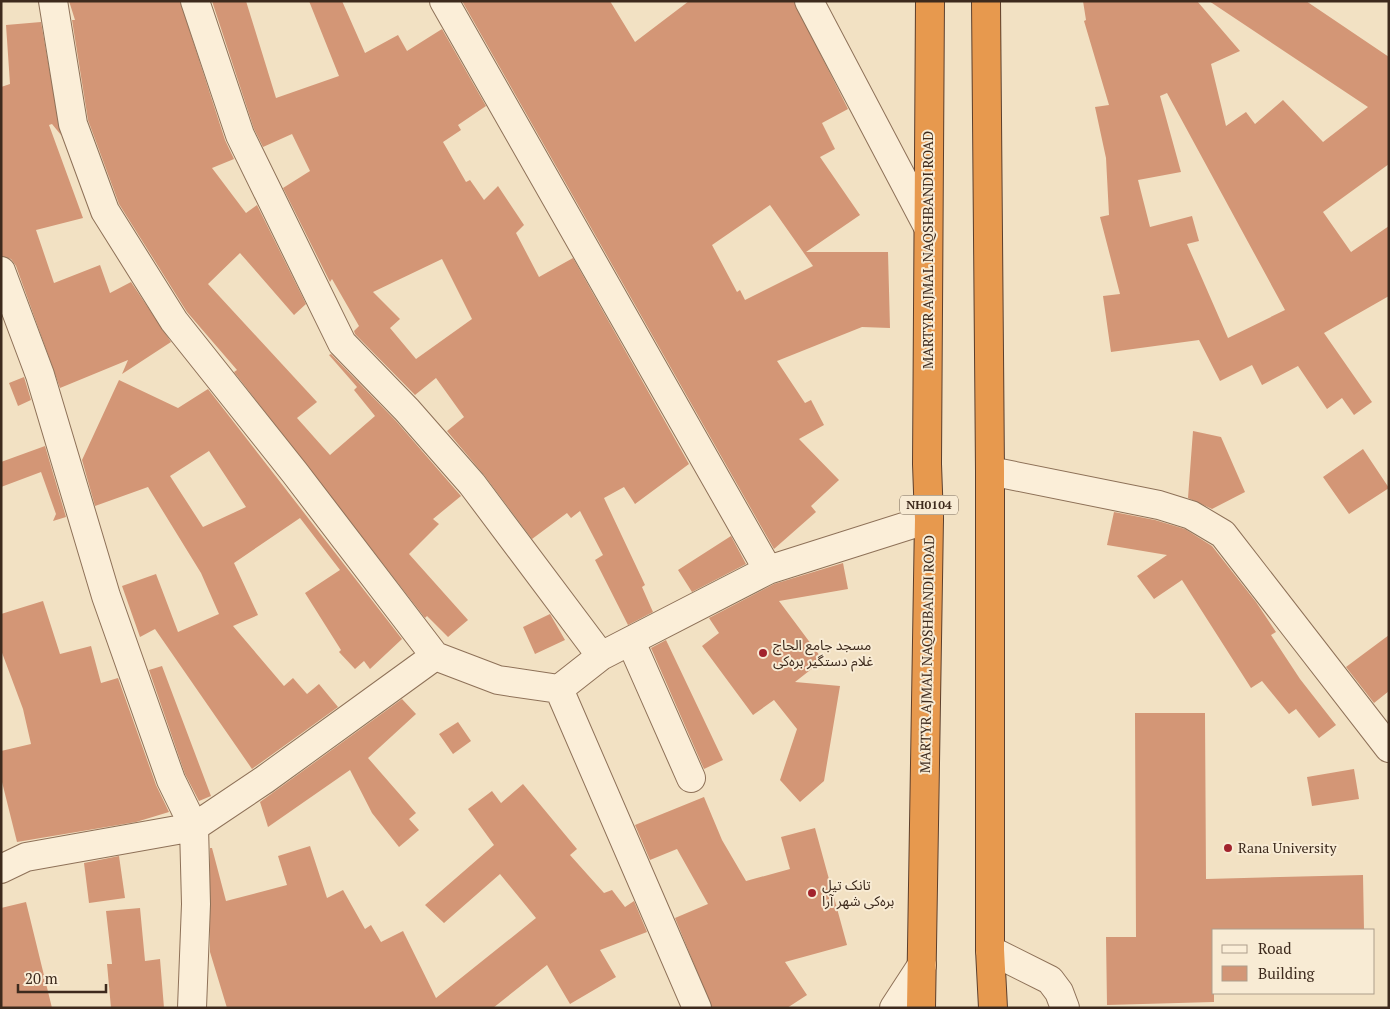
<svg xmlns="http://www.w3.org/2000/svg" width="1390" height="1009" font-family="'PT Serif','Noto Sans Arabic',serif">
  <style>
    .building { fill: #d39676; fill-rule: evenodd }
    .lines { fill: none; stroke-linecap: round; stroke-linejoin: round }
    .minor-casing { stroke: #8e7158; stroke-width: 30 }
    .highway-casing { stroke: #5c3f2d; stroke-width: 30 }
    .minor { stroke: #fbeed8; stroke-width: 28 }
    .highway { stroke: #e7994e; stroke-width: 28 }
    .poi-dot { fill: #a2232d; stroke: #f8ebd4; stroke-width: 2 }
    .labels { text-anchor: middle; stroke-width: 4; stroke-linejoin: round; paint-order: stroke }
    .shield { fill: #f8ebd4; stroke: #756454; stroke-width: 1 }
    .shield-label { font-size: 12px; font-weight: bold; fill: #3d2a1d }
    .street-label { font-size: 14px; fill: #3d2a1d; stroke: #f8ebd4 }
    .poi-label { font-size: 14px; fill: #3d2a1d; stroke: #f8ebd4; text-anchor: start }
  </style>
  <rect width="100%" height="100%" fill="#f2e1c3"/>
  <path class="building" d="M69 1H180L225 140 234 159 212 168 246 213 257 205 306 304 294 315 240 253 208 284 317 402 297 418 330 455 375 416 354 390 357 387 329 355 331 354 396 421 461 496 433 519 439 524 409 554 468 620 448 637 427 616 425 618 234 372 237 370 187 312 119 204 88 120 72 20H75Z
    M212 1H246L276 98 339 76 309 1H342L365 53 398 35 407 51 442 29 486 106 458 125 461 130 443 142 466 182 470 180 484 200 498 186 524 225 516 233 539 277 573 258 689 464 635 504 624 487 604 498 645 585 642 587 653 612 628 625 595 560 603 555 580 511 571 518 567 513 532 539 484 475 447 431 464 417 436 378 415 395 355 334 354 331 359 326 332 279 330 282 283 188 310 171 292 134 263 147 254 129ZM442 259 472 319 416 359 390 328 400 319 373 292Z
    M462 1H610L635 42 689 1H794L848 109 822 123 835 149 820 157 860 215 806 252H888L890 328 862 327 777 361 805 403 811 400 824 425 799 439 839 480 811 506 816 512 774 549ZM770 205 813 266 745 300 740 290 737 292 712 245Z
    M1083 1H1197L1240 51 1211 64 1226 126 1246 112 1255 124 1283 100 1323 142 1368 107 1209 1H1306L1389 57V164L1323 212 1351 252 1389 226V296L1324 333 1372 402 1354 415 1342 398 1327 409 1298 366 1262 385 1252 365 1220 381 1199 340 1111 352 1103 296 1120 294 1100 217 1109 215 1106 158 1095 107 1109 105 1084 21 1086 20ZM1167 93 1285 310 1228 338 1187 244 1199 241 1192 216 1150 227 1138 180 1181 172 1160 96Z
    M41 22 61 135 52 124 49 125 83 218 36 230 54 283 100 265 110 293 131 282 171 342 122 374 128 360 60 388 16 266 11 259 1 256V87L10 84 6 25Z
    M24 377 31 400 18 406 9 383Z
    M119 380 178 408 208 389 402 639 370 669 364 661 355 669 339 652 341 650 305 593 340 570 300 518 234 563 258 615 233 626 284 686 293 678 307 694 319 684 338 707 252 769 155 629 140 637 122 586 156 574 178 632 219 614 201 573 148 487 95 506 82 460ZM209 451 246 507 203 527 170 476Z
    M1193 431 1221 437 1245 492 1212 509 1188 498Z
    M45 446 66 517 53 521 56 514 41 472 1 487V462Z
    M1363 449 1389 488 1349 514 1323 477Z
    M1114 512 1155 520 1185 529 1212 546 1256 602 1276 632 1271 635 1300 679 1336 725 1319 738 1296 709 1289 714 1262 681 1251 688 1182 580 1154 599 1137 576 1167 555 1107 545Z
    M731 536 746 564 692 592 678 570Z
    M843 563 848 589 779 601 823 660 795 682 840 686 824 781 800 802 780 780 797 729 774 700 753 715 702 646 719 633 709 618 774 584Z
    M43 601 60 654 91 646 101 683 118 678 156 785 169 812 136 822 17 842 1 778V751L31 744 23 709 1 650V614Z
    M550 614 565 640 535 654 523 627Z
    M1389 635V691L1374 703 1346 667Z
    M666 640 723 760 704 769 651 648Z
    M162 666 211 796 199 801 185 774 149 670Z
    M402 699 416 714 368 758 416 813 409 819 419 830 399 847 372 813 350 770 268 827 260 802Z
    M1135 713H1205L1206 879 1363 875 1364 930H1214V1002L1107 1005 1106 937H1136Z
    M458 722 471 741 453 754 439 734Z
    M1354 769 1359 799 1312 806 1307 777Z
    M523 784 577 849 570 855 604 893 612 890 625 907 634 901 647 932 600 950 616 977 570 1004 547 965 493 1008H227L210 952V848H212L226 901 287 885 278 856 310 846 327 898 343 890 365 929 371 925 381 942 403 931 436 998 536 918 500 874 444 923 425 905 494 845 468 809 492 791 501 803Z
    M704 797 722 840 746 881 790 869 781 837 815 828 847 945 785 962 807 995 787 1008H712L675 918 708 904 677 849 650 860 635 825Z
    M119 856 125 898 89 903 84 863Z
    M26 902 52 1008H1V908Z
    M140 908 145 961 160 959 164 1008H111L107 964H112L106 911Z"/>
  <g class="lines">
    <defs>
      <path id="minor" d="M53 1 73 124 105 211 174 321 295 473 435 656
        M195 1 240 135 342 343 407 410 472 484 601 656
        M444 1 768 570
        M809 1 928 227
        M1 271 40 375 106 596 171 780 194 827 196 904 192 1008
        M990 471 1159 505 1191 515 1223 534 1389 748
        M631 642 691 778
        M559 689 697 1008
        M1 869 26 857 194 827 264 780 435 656 498 680 559 689 601 656 768 570 929 519
        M990 950 1050 980 1059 992 1065 1008
        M894 1008 922 965"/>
      <path id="highway" d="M986 1 990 471V950L993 1008
        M921 1008 929 519 927 464 930 1"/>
    </defs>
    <use href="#minor" class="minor-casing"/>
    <use href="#highway" class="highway-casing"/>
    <use href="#minor" class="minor"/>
    <use href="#highway" class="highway"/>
  </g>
  <g class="poi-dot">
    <circle cx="763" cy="653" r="5"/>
    <circle cx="1228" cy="848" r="5"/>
    <circle cx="812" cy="893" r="5"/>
  </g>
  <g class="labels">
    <rect class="shield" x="900" y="495.5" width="58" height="19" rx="4"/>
    <g class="shield-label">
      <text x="929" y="509">NH0104</text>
    </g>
    <g class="street-label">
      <text transform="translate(928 250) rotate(-90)" y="5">MARTYR AJMAL NAQSHBANDI ROAD</text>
      <text transform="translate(927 654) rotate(-89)" y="5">MARTYR AJMAL NAQSHBANDI ROAD</text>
    </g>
    <g class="poi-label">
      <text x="773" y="650">مسجد جامع الحاج<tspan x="773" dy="16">غلام دستگیر بره‌کی</tspan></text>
      <text x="1238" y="853">Rana University</text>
      <text x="822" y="890">تانک تیل<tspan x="822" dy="16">بره‌کی شهر آرا</tspan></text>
    </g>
  </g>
  <rect width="1390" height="1009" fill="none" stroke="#3d2a1d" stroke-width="5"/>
  <rect x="1212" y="929" width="162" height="65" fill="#f8ebd4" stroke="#ad9e8b"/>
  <rect x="1222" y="945" width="25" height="8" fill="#fbeed8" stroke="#ad9e8b"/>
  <text x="1258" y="954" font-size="15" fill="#3d2a1d">Road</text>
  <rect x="1222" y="966" width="25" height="15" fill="#d39676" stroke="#ad9e8b"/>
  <text x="1258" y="979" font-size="15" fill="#3d2a1d">Building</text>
  <path d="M18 984v8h88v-8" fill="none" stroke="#3d2a1d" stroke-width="2.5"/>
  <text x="25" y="984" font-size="15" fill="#3d2a1d" stroke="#f8ebd4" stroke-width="4" paint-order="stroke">20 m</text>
</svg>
